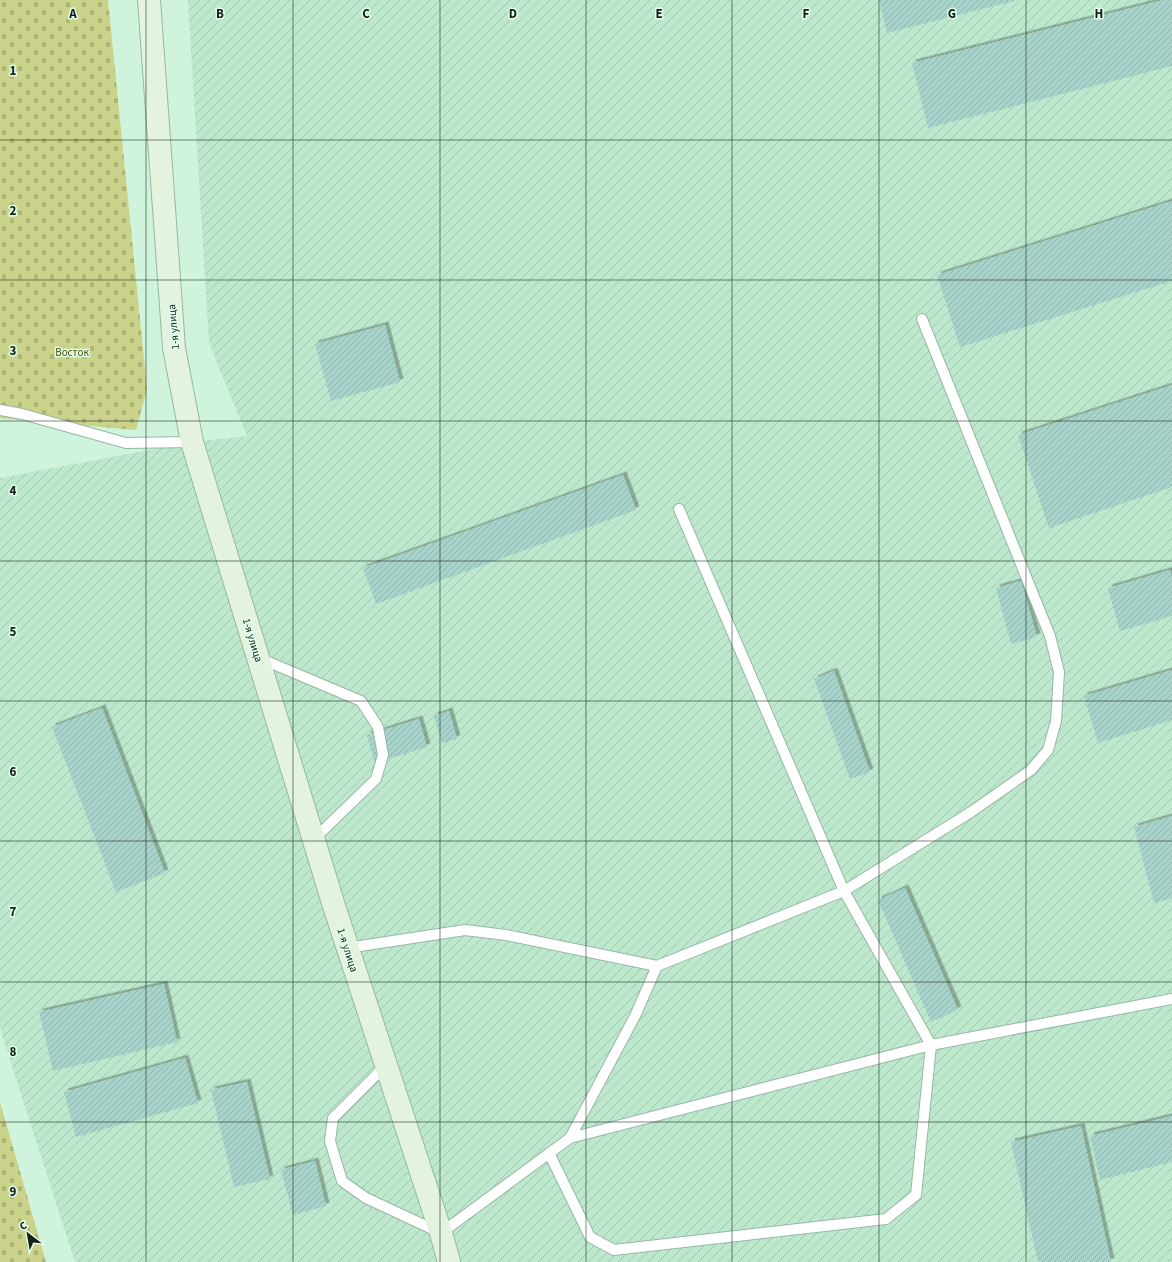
<svg xmlns="http://www.w3.org/2000/svg" width="1172" height="1262" font-family="'Source Sans 3',sans-serif">
  <style>
    .industrial { fill: url(#industrial-furrows) }
    .cemetery { fill: url(#cemetery-stones) }
    .building { fill: url(#building-hatch); filter: url(#shadow) }
    .lines { fill: none; stroke-linecap: round; stroke-linejoin: round }
    .lane-casing { stroke: #95b8a3; stroke-width: 12 }
    .secondary-casing { stroke: #95b8a3; stroke-width: 24 }
    .lane { stroke: #fff; stroke-width: 10 }
    .secondary { stroke: #e4f3dd; stroke-width: 22 }
    .grid { fill: none; stroke: #142119; stroke-width: 1; stroke-opacity: 0.55 }
    .labels { text-anchor: middle; stroke-width: 3; stroke-linejoin: round; paint-order: stroke }
    .street-label { font-size: 11px; fill: #142119; stroke: #e1feec }
    .park-label { font-size: 11px; fill: #4a4f08; stroke: #e1feec }
    .grid-label { font-size: 13px; text-anchor: middle; font-weight: bold; fill: #142119; stroke: #e1feec; stroke-width: 3; stroke-linejoin: round; paint-order: stroke }
  </style>
  <defs>
    <pattern id="industrial-furrows" width="10" height="10" patternUnits="userSpaceOnUse"><rect width="10" height="10" fill="#bde8cd"/><path d="M-1 1l2-2M0 10L10 0M9 11l2-2" fill="none" stroke="#a2c7af"/></pattern>
    <pattern id="cemetery-stones" width="16" height="16" patternUnits="userSpaceOnUse"><rect width="16" height="16" fill="#cad389"/><path d="M2 7V4a2 2 0 0 1 4 0v3zM10 15v-3a2 2 0 0 1 4 0v3z" fill="#adb576"/></pattern>
    <pattern id="building-hatch" width="6" height="6" patternUnits="userSpaceOnUse"><rect width="6" height="6" fill="#a7d3ca"/><path d="M-1 1l2-2M0 6l6-6M5 7l2-2" fill="none" stroke="#8fb5ad"/></pattern>
    <filter id="shadow"><feDropShadow dx="3.5" dy="-3.5" stdDeviation="0" flood-color="#0004"/></filter>
  </defs>
  <rect width="100%" height="100%" fill="#cff3dc"/>
  <path class="industrial" d="M188 0H1172V1262H75L2 1035 0 1026V478L192 442 247 436 209 343Z"/>
  <path class="cemetery" d="M0 0H108L147 389 136 430 0 418Z
    M0 1102 46 1262H0Z"/>
  <path class="building" d="M879 0H1014V1L887 33Z
    M1163 0H1172V66L928 128 912 63Z
    M1172 201V281L960 347 937 275Z
    M385 325 400 382 331 401 315 344Z
    M1172 385V487L1049 528 1018 435Z
    M623 475 636 510 376 604 363 568Z
    M1170 570 1172 578V616L1120 631 1108 588Z
    M1021 581 1037 637 1011 644 996 588Z
    M1172 670V720L1098 743 1084 696Z
    M834 671 870 772 850 779 814 679Z
    M102 708 165 873 116 892 52 727Z
    M449 711 457 739 442 743 434 716Z
    M419 719 427 747 375 763 367 735Z
    M1172 816V898L1154 903 1134 827Z
    M905 888 958 1010 931 1022 878 900Z
    M164 984 177 1042 53 1071 39 1012Z
    M185 1058 198 1103 76 1137 64 1092Z
    M247 1082 270 1179 234 1187 211 1090Z
    M1172 1116V1162L1100 1180 1090 1136Z
    M1081 1126 1111 1262H1038L1011 1142Z
    M315 1161 326 1206 293 1215 281 1170Z"/>
  <g class="lines">
    <defs>
      <path id="lane" d="M0 410 22 414 126 443 192 442
        M679 509 844 891 971 812 1031 770 1048 750 1056 721 1059 672 1050 636 922 319
        M259 658 361 701 378 727 383 755 376 779 313 840
        M347 948 465 930 506 935 657 966
        M386 1065 333 1118 330 1141 342 1181 366 1198 441 1233 570 1138 635 1016 657 966 844 891 931 1045 1172 999
        M549 1153 590 1237 614 1250 886 1219 916 1195 931 1045 570 1138"/>
      <path id="secondary" d="M149 0 174 348 192 442 334 906 441 1233 449 1262"/>
    </defs>
    <use href="#lane" class="lane-casing"/>
    <use href="#secondary" class="secondary-casing"/>
    <use href="#lane" class="lane"/>
    <use href="#secondary" class="secondary"/>
  </g>
  <path class="grid" d="M146 0V1262M293 0V1262M440 0V1262M586 0V1262M732 0V1262M879 0V1262M1026 0V1262M0 140H1172M0 280H1172M0 421H1172M0 561H1172M0 701H1172M0 841H1172M0 982H1172M0 1122H1172"/>
  <g class="labels">
    <g class="street-label">
      <text transform="translate(173 327) rotate(-95)" y="4">1-я улица</text>
      <text transform="translate(253 640) rotate(73)" y="4">1-я улица</text>
      <text transform="translate(348 950) rotate(72)" y="4">1-я улица</text>
    </g>
    <g class="park-label">
      <text x="72" y="356">Восток</text>
    </g>
  </g>
  <g class="grid-label">
    <text x="73" y="18">A</text>
    <text x="220" y="18">B</text>
    <text x="366" y="18">C</text>
    <text x="513" y="18">D</text>
    <text x="659" y="18">E</text>
    <text x="806" y="18">F</text>
    <text x="952" y="18">G</text>
    <text x="1099" y="18">H</text>
    <text x="13" y="75">1</text>
    <text x="13" y="215">2</text>
    <text x="13" y="355">3</text>
    <text x="13" y="495">4</text>
    <text x="13" y="636">5</text>
    <text x="13" y="776">6</text>
    <text x="13" y="916">7</text>
    <text x="13" y="1056">8</text>
    <text x="13" y="1196">9</text>
  </g>
  <g transform="translate(28 1234) rotate(329)" stroke="#e1feec" stroke-width="3" paint-order="stroke">
  <path d="M0-3L7 15L0 10L-7 15Z" fill="#142119"/>
  <text y="-6" font-size="11" font-weight="bold" text-anchor="middle" fill="#142119">С</text>
  </g>
</svg>
